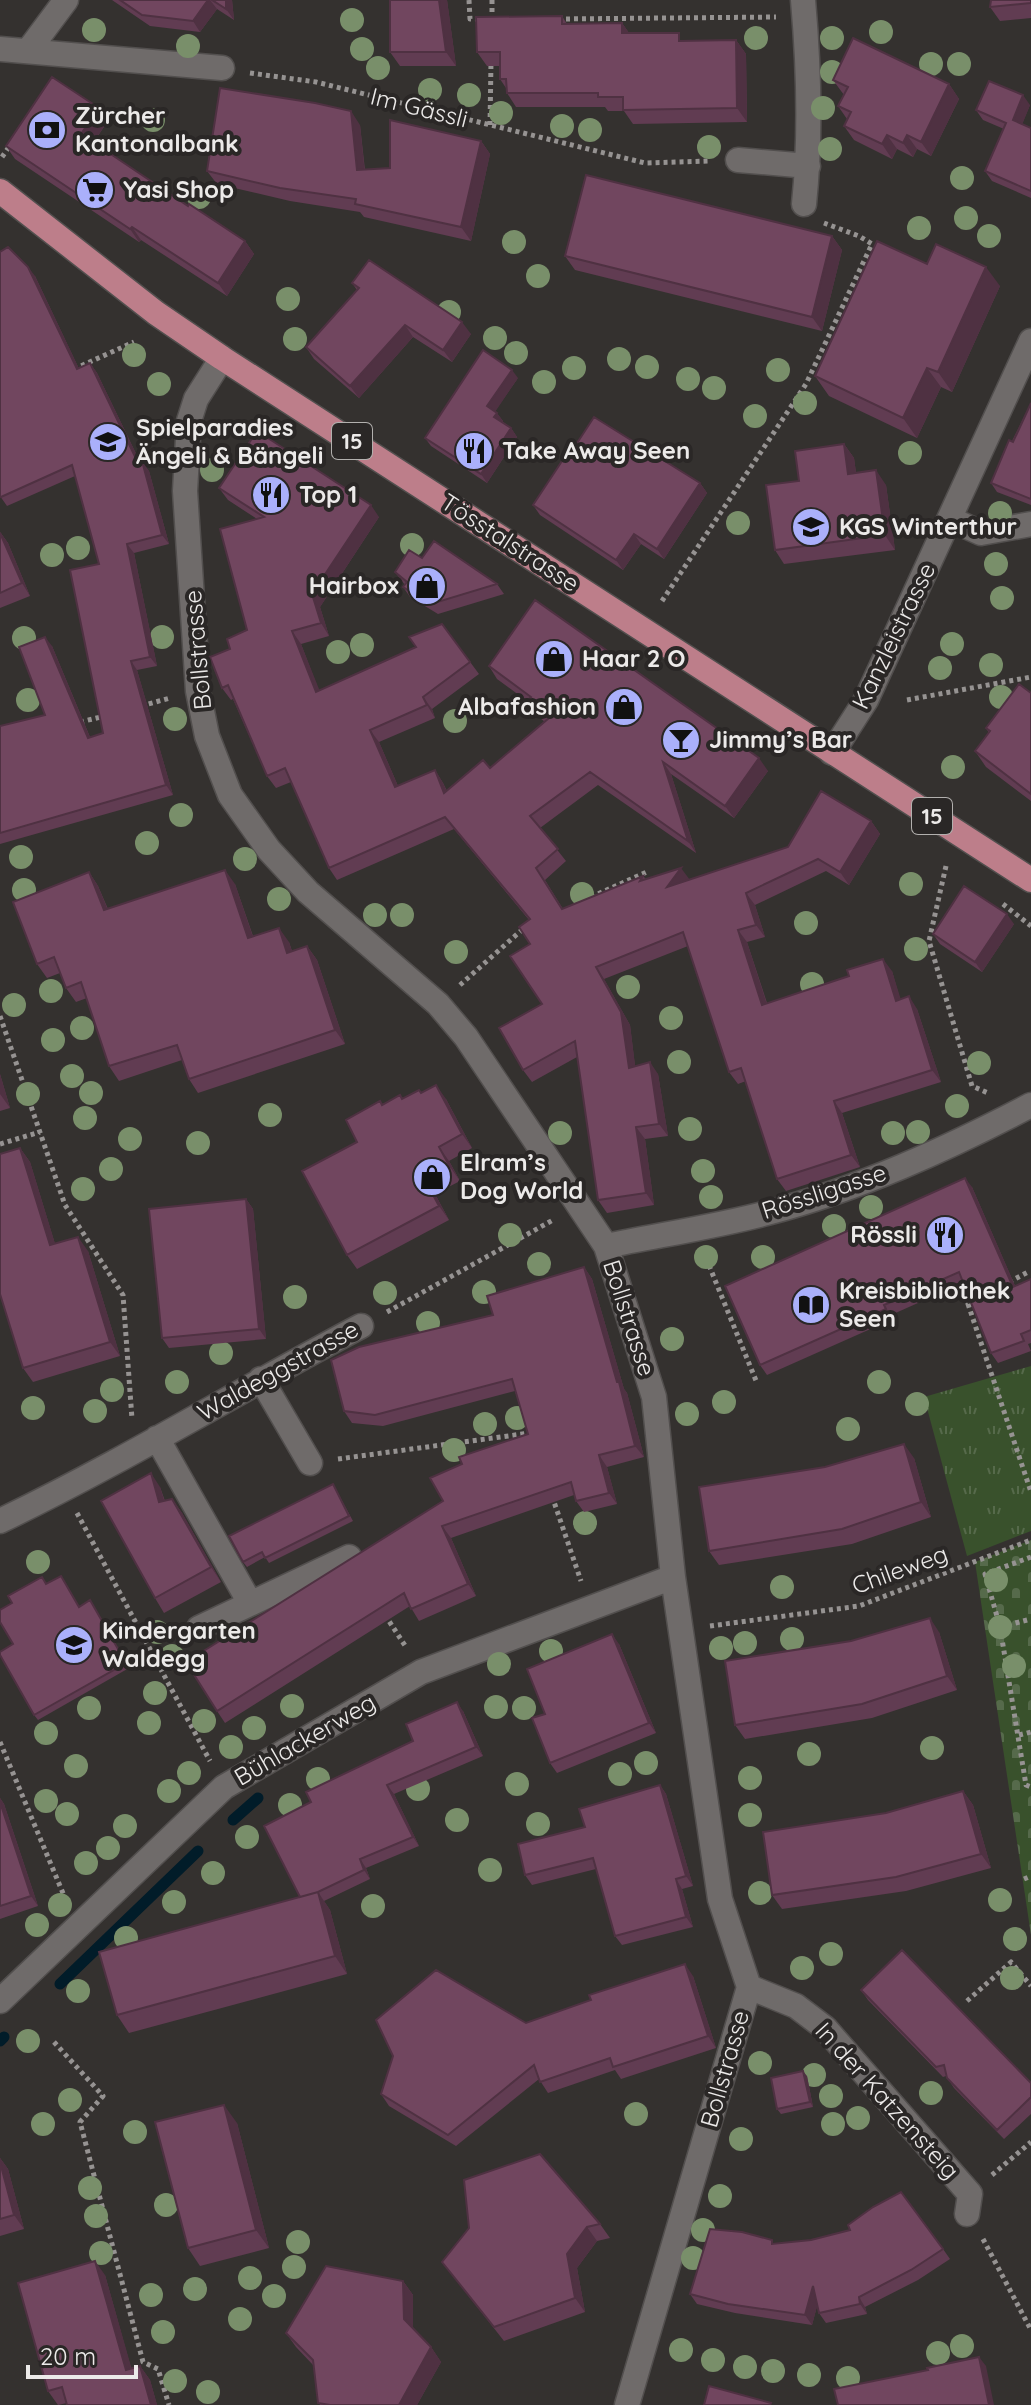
<svg xmlns="http://www.w3.org/2000/svg" width="1031" height="2405" font-family="Quicksand,sans-serif">
  <style>
    .grass { fill: url(#grass-tufts) }
    .cemetery { fill: url(#cemetery-stones) }
    .lines { fill: none; stroke-linecap: round; stroke-linejoin: round }
    .stream { stroke: #011c29; stroke-width: 11 }
    .minor-casing { stroke: #524f4e; stroke-width: 27 }
    .major-casing { stroke: #524f4e; stroke-width: 27 }
    .path { stroke: #969392; stroke-width: 5; stroke-dasharray: 4 4; stroke-linecap: butt }
    .minor { stroke: #6f6b6a; stroke-width: 24 }
    .major { stroke: #bd7e8a; stroke-width: 24 }
    .tree { fill: #798f6a }
    .wall { fill: #613c52 }
    .shaded-wall { fill: #4f3142 }
    .building { fill: #71465f; stroke: #4f3142; stroke-width: 2 }
    .labels { text-anchor: middle; stroke-width: 8; stroke-linejoin: round; paint-order: stroke }
    .shield { fill: #2a2726; stroke: #b2b0ae; stroke-width: 2 }
    .shield-label { font-size: 22px; font-weight: bold; fill: #eceae9 }
    .street-label { font-size: 24px; fill: #eceae9; stroke: #2a2726 }
    .poi-label { font-size: 24px; font-weight: bold; fill: #eceae9; stroke: #2a2726; text-anchor: start }
  </style>
  <defs>
    <pattern id="grass-tufts" width="24" height="20" patternUnits="userSpaceOnUse" patternTransform="scale(2)"><rect width="24" height="20" fill="#39512c"/><path d="M3 7l-1-3M5 7V3M7 7l1-3M15 17l-1-3M17 17v-4M19 17l1-3" fill="none" stroke="#566a4b"/></pattern>
    <pattern id="cemetery-stones" width="16" height="16" patternUnits="userSpaceOnUse" patternTransform="scale(2)"><rect width="16" height="16" fill="#39512c"/><path d="M2 7V4a2 2 0 0 1 4 0v3zM10 15v-3a2 2 0 0 1 4 0v3z" fill="#566a4b"/></pattern>
  </defs>
  <rect width="100%" height="100%" fill="#34312f"/>
  <path class="grass" d="M1031 1366V1531L967 1556 924 1397Z"/>
  <path class="cemetery" d="M1031 1540V1935L975 1562Z"/>
  <g class="lines">
    <path class="stream" d="M233 1820 258 1798
      M60 1984 198 1851
      M0 2041 4 2037"/>
    <defs>
      <path id="minor" d="M803 0C809 68 811 137 804 204
        M0 49 222 68
        M28 51 66 0
        M738 160 808 166
        M222 358 196 399 189 421 185 491 198 691 207 736 230 795 269 850 308 892 438 1004 466 1037 606 1246 654 1397 673 1577 720 1899 749 1987 627 2405
        M950 519 981 533 1031 524
        M832 753 866 700 1031 341
        M606 1246C659 1235 714 1227 767 1213 859 1189 947 1149 1031 1105
        M261 1379 310 1463
        M157 1438 250 1603
        M0 1521C123 1462 240 1390 361 1326
        M199 1628 349 1557
        M749 1987 796 2006 825 2028 970 2194 967 2214
        M0 2001 224 1787 421 1672 673 1577"/>
      <path id="major" d="M0 191 156 313 222 358 1031 880"/>
    </defs>
    <use href="#minor" class="minor-casing"/>
    <use href="#major" class="major-casing"/>
    <path class="path" d="M469 0 470 19H480
      M492 0V24
      M558 19 776 17
      M250 73 316 82 645 163 710 161
      M490 125 491 62
      M2 157 11 144
      M74 369 134 342
      M662 601 806 384 872 244 859 236 824 223
      M907 700 1031 677
      M141 706 170 698
      M80 722 105 716
      M946 866 929 941 972 1086 988 1093
      M591 897 649 871
      M1003 904 1031 926
      M460 985 524 928
      M0 1016 65 1205 123 1295 132 1419
      M0 1144 40 1132
      M706 1258 757 1383
      M1009 1282 1030 1271
      M975 1300 968 1304 1031 1492
      M387 1312 553 1220
      M338 1459 530 1433 532 1437
      M552 1496 581 1581
      M77 1513 210 1761
      M1031 1557 985 1574 1000 1627 1026 1785 1031 1787
      M385 1615 406 1647
      M710 1626 859 1606 1031 1540
      M1000 1627 1031 1619
      M1019 1735 1031 1732
      M0 1742 65 1898
      M1024 1879 1031 1876
      M967 2001 1011 1962 1031 1986
      M54 2042 103 2096 80 2122 143 2362 158 2369 169 2405
      M992 2175 1031 2142
      M983 2239 1031 2330"/>
    <use href="#minor" class="minor"/>
    <use href="#major" class="major"/>
  </g>
  <g class="tree">
    <circle cx="352" cy="20" r="12"/>
    <circle cx="94" cy="30" r="12"/>
    <circle cx="881" cy="32" r="12"/>
    <circle cx="756" cy="38" r="12"/>
    <circle cx="832" cy="38" r="12"/>
    <circle cx="188" cy="46" r="12"/>
    <circle cx="362" cy="49" r="12"/>
    <circle cx="931" cy="64" r="12"/>
    <circle cx="959" cy="64" r="12"/>
    <circle cx="378" cy="68" r="12"/>
    <circle cx="832" cy="72" r="12"/>
    <circle cx="430" cy="90" r="12"/>
    <circle cx="469" cy="95" r="12"/>
    <circle cx="823" cy="108" r="12"/>
    <circle cx="501" cy="113" r="12"/>
    <circle cx="153" cy="120" r="12"/>
    <circle cx="562" cy="126" r="12"/>
    <circle cx="590" cy="130" r="12"/>
    <circle cx="709" cy="147" r="12"/>
    <circle cx="830" cy="149" r="12"/>
    <circle cx="962" cy="178" r="12"/>
    <circle cx="199" cy="197" r="12"/>
    <circle cx="966" cy="218" r="12"/>
    <circle cx="919" cy="228" r="12"/>
    <circle cx="989" cy="236" r="12"/>
    <circle cx="514" cy="242" r="12"/>
    <circle cx="538" cy="276" r="12"/>
    <circle cx="288" cy="299" r="12"/>
    <circle cx="449" cy="312" r="12"/>
    <circle cx="495" cy="338" r="12"/>
    <circle cx="295" cy="339" r="12"/>
    <circle cx="516" cy="353" r="12"/>
    <circle cx="134" cy="355" r="12"/>
    <circle cx="619" cy="359" r="12"/>
    <circle cx="647" cy="367" r="12"/>
    <circle cx="574" cy="368" r="12"/>
    <circle cx="778" cy="370" r="12"/>
    <circle cx="688" cy="379" r="12"/>
    <circle cx="544" cy="382" r="12"/>
    <circle cx="159" cy="384" r="12"/>
    <circle cx="714" cy="388" r="12"/>
    <circle cx="805" cy="403" r="12"/>
    <circle cx="755" cy="416" r="12"/>
    <circle cx="910" cy="453" r="12"/>
    <circle cx="212" cy="470" r="12"/>
    <circle cx="1000" cy="513" r="12"/>
    <circle cx="738" cy="523" r="12"/>
    <circle cx="412" cy="545" r="12"/>
    <circle cx="78" cy="548" r="12"/>
    <circle cx="52" cy="555" r="12"/>
    <circle cx="996" cy="564" r="12"/>
    <circle cx="1002" cy="598" r="12"/>
    <circle cx="162" cy="637" r="12"/>
    <circle cx="24" cy="638" r="12"/>
    <circle cx="952" cy="644" r="12"/>
    <circle cx="362" cy="645" r="12"/>
    <circle cx="338" cy="652" r="12"/>
    <circle cx="991" cy="665" r="12"/>
    <circle cx="940" cy="668" r="12"/>
    <circle cx="1001" cy="697" r="12"/>
    <circle cx="28" cy="700" r="12"/>
    <circle cx="175" cy="719" r="12"/>
    <circle cx="455" cy="721" r="12"/>
    <circle cx="953" cy="767" r="12"/>
    <circle cx="181" cy="815" r="12"/>
    <circle cx="147" cy="843" r="12"/>
    <circle cx="21" cy="857" r="12"/>
    <circle cx="245" cy="859" r="12"/>
    <circle cx="911" cy="884" r="12"/>
    <circle cx="24" cy="890" r="12"/>
    <circle cx="582" cy="894" r="12"/>
    <circle cx="279" cy="899" r="12"/>
    <circle cx="375" cy="915" r="12"/>
    <circle cx="402" cy="915" r="12"/>
    <circle cx="806" cy="923" r="12"/>
    <circle cx="916" cy="949" r="12"/>
    <circle cx="456" cy="952" r="12"/>
    <circle cx="812" cy="984" r="12"/>
    <circle cx="628" cy="987" r="12"/>
    <circle cx="51" cy="991" r="12"/>
    <circle cx="14" cy="1005" r="12"/>
    <circle cx="671" cy="1018" r="12"/>
    <circle cx="82" cy="1028" r="12"/>
    <circle cx="53" cy="1040" r="12"/>
    <circle cx="679" cy="1062" r="12"/>
    <circle cx="979" cy="1063" r="12"/>
    <circle cx="72" cy="1076" r="12"/>
    <circle cx="91" cy="1093" r="12"/>
    <circle cx="28" cy="1094" r="12"/>
    <circle cx="957" cy="1106" r="12"/>
    <circle cx="270" cy="1115" r="12"/>
    <circle cx="85" cy="1118" r="12"/>
    <circle cx="690" cy="1129" r="12"/>
    <circle cx="918" cy="1132" r="12"/>
    <circle cx="560" cy="1133" r="12"/>
    <circle cx="893" cy="1133" r="12"/>
    <circle cx="130" cy="1139" r="12"/>
    <circle cx="198" cy="1143" r="12"/>
    <circle cx="111" cy="1169" r="12"/>
    <circle cx="703" cy="1171" r="12"/>
    <circle cx="83" cy="1189" r="12"/>
    <circle cx="711" cy="1197" r="12"/>
    <circle cx="871" cy="1207" r="12"/>
    <circle cx="834" cy="1226" r="12"/>
    <circle cx="510" cy="1235" r="12"/>
    <circle cx="706" cy="1257" r="12"/>
    <circle cx="763" cy="1257" r="12"/>
    <circle cx="539" cy="1264" r="12"/>
    <circle cx="484" cy="1292" r="12"/>
    <circle cx="385" cy="1293" r="12"/>
    <circle cx="295" cy="1297" r="12"/>
    <circle cx="428" cy="1323" r="12"/>
    <circle cx="672" cy="1339" r="12"/>
    <circle cx="221" cy="1353" r="12"/>
    <circle cx="177" cy="1382" r="12"/>
    <circle cx="879" cy="1382" r="12"/>
    <circle cx="112" cy="1390" r="12"/>
    <circle cx="724" cy="1402" r="12"/>
    <circle cx="917" cy="1404" r="12"/>
    <circle cx="33" cy="1408" r="12"/>
    <circle cx="95" cy="1411" r="12"/>
    <circle cx="687" cy="1414" r="12"/>
    <circle cx="517" cy="1418" r="12"/>
    <circle cx="485" cy="1424" r="12"/>
    <circle cx="848" cy="1429" r="12"/>
    <circle cx="454" cy="1450" r="12"/>
    <circle cx="585" cy="1523" r="12"/>
    <circle cx="38" cy="1562" r="12"/>
    <circle cx="996" cy="1580" r="12"/>
    <circle cx="782" cy="1587" r="12"/>
    <circle cx="1000" cy="1627" r="12"/>
    <circle cx="157" cy="1632" r="12"/>
    <circle cx="792" cy="1639" r="12"/>
    <circle cx="745" cy="1643" r="12"/>
    <circle cx="721" cy="1648" r="12"/>
    <circle cx="551" cy="1651" r="12"/>
    <circle cx="172" cy="1656" r="12"/>
    <circle cx="499" cy="1664" r="12"/>
    <circle cx="1014" cy="1666" r="12"/>
    <circle cx="155" cy="1693" r="12"/>
    <circle cx="292" cy="1706" r="12"/>
    <circle cx="496" cy="1707" r="12"/>
    <circle cx="89" cy="1708" r="12"/>
    <circle cx="524" cy="1708" r="12"/>
    <circle cx="204" cy="1721" r="12"/>
    <circle cx="149" cy="1723" r="12"/>
    <circle cx="254" cy="1728" r="12"/>
    <circle cx="46" cy="1733" r="12"/>
    <circle cx="231" cy="1747" r="12"/>
    <circle cx="932" cy="1748" r="12"/>
    <circle cx="809" cy="1754" r="12"/>
    <circle cx="646" cy="1763" r="12"/>
    <circle cx="76" cy="1766" r="12"/>
    <circle cx="189" cy="1773" r="12"/>
    <circle cx="620" cy="1774" r="12"/>
    <circle cx="750" cy="1778" r="12"/>
    <circle cx="318" cy="1779" r="12"/>
    <circle cx="517" cy="1784" r="12"/>
    <circle cx="418" cy="1789" r="12"/>
    <circle cx="169" cy="1791" r="12"/>
    <circle cx="46" cy="1801" r="12"/>
    <circle cx="290" cy="1805" r="12"/>
    <circle cx="67" cy="1814" r="12"/>
    <circle cx="750" cy="1815" r="12"/>
    <circle cx="457" cy="1820" r="12"/>
    <circle cx="538" cy="1824" r="12"/>
    <circle cx="125" cy="1826" r="12"/>
    <circle cx="247" cy="1837" r="12"/>
    <circle cx="108" cy="1848" r="12"/>
    <circle cx="86" cy="1863" r="12"/>
    <circle cx="490" cy="1870" r="12"/>
    <circle cx="213" cy="1873" r="12"/>
    <circle cx="760" cy="1893" r="12"/>
    <circle cx="1000" cy="1900" r="12"/>
    <circle cx="174" cy="1902" r="12"/>
    <circle cx="60" cy="1905" r="12"/>
    <circle cx="373" cy="1906" r="12"/>
    <circle cx="37" cy="1925" r="12"/>
    <circle cx="126" cy="1938" r="12"/>
    <circle cx="1015" cy="1939" r="12"/>
    <circle cx="831" cy="1954" r="12"/>
    <circle cx="802" cy="1968" r="12"/>
    <circle cx="1012" cy="1978" r="12"/>
    <circle cx="78" cy="1991" r="12"/>
    <circle cx="28" cy="2041" r="12"/>
    <circle cx="760" cy="2063" r="12"/>
    <circle cx="814" cy="2075" r="12"/>
    <circle cx="931" cy="2093" r="12"/>
    <circle cx="831" cy="2096" r="12"/>
    <circle cx="70" cy="2100" r="12"/>
    <circle cx="636" cy="2114" r="12"/>
    <circle cx="858" cy="2118" r="12"/>
    <circle cx="43" cy="2124" r="12"/>
    <circle cx="833" cy="2124" r="12"/>
    <circle cx="135" cy="2132" r="12"/>
    <circle cx="741" cy="2139" r="12"/>
    <circle cx="90" cy="2188" r="12"/>
    <circle cx="720" cy="2196" r="12"/>
    <circle cx="166" cy="2205" r="12"/>
    <circle cx="96" cy="2216" r="12"/>
    <circle cx="703" cy="2230" r="12"/>
    <circle cx="298" cy="2242" r="12"/>
    <circle cx="101" cy="2253" r="12"/>
    <circle cx="693" cy="2258" r="12"/>
    <circle cx="294" cy="2267" r="12"/>
    <circle cx="250" cy="2278" r="12"/>
    <circle cx="195" cy="2289" r="12"/>
    <circle cx="151" cy="2295" r="12"/>
    <circle cx="274" cy="2296" r="12"/>
    <circle cx="240" cy="2319" r="12"/>
    <circle cx="163" cy="2332" r="12"/>
    <circle cx="962" cy="2346" r="12"/>
    <circle cx="681" cy="2350" r="12"/>
    <circle cx="938" cy="2353" r="12"/>
    <circle cx="713" cy="2360" r="12"/>
    <circle cx="745" cy="2367" r="12"/>
    <circle cx="773" cy="2371" r="12"/>
    <circle cx="809" cy="2375" r="12"/>
    <circle cx="848" cy="2378" r="12"/>
    <circle cx="175" cy="2381" r="12"/>
    <circle cx="208" cy="2392" r="12"/>
  </g>
  <path class="wall" d="M112 0H232L234 20 217 9 200 32 150 26Z
    M447 0 456 66H400L390 52Z
    M1031 0V18L1000 21 990 7Z
    M562 16 567 24 622 23 629 33 685 41 736 40 746 54 747 122 633 124 624 111H608L605 107H516L507 93 506 88 500 79V66H487L477 52Z
    M833 80 949 84 959 99 931 156 917 149 913 157 897 149 892 159 854 140 844 126 847 119 838 106 844 95Z
    M1030 105 1022 124 1031 128V198L992 181 985 171 1004 129 983 120 976 110Z
    M108 121 93 143 188 206 245 241 254 254 227 296 141 240 139 242 15 159 6 146Z
    M360 125 365 170 390 168 481 141 490 154 471 241 364 217 360 212 290 201 217 184 207 171Z
    M832 236 842 250 822 331 575 270 565 256Z
    M927 264 1000 286 952 392 941 387 917 438 829 396 815 376Z
    M35 276 79 369 90 363 97 373 140 462 149 471 169 544 134 553 157 666 137 670 173 795 0 844V726L45 715 52 646 90 737 103 733 99 564 75 476 7 506 0 496Z
    M352 283 471 334 452 362 413 337 359 398 314 359 306 347 357 290Z
    M518 378 495 411 503 421V422L511 428 517 437 487 483 431 446 425 438Z
    M1031 403V505L997 492 991 483Z
    M844 444 854 458 856 473 886 485 895 550 784 564 775 550 799 481Z
    M566 460 700 483 707 493 664 559 641 544 623 570 540 515 533 505Z
    M219 488 379 517 320 607 329 636 301 644 319 691 416 648 442 624 479 674 432 709 435 718 379 742 398 786 435 770 443 783 447 791 490 768 545 722 535 714 526 702 527 701 497 679 489 666 768 771 734 818 671 774 696 853 598 785 540 828 566 861 545 880 563 909 643 876 646 879 689 880 871 821 880 834 849 885 826 871 755 905 765 937 747 942 767 1003 892 971 900 999 917 1009 941 1082 842 1113 860 1167 786 1191 777 1179 746 1081 738 1084 729 1072 688 946 604 979 630 1025 635 1066 658 1074 668 1136 645 1139 654 1205 607 1213 598 1200 577 1057 532 1082 523 1070 542 1004 530 944 529 920 454 829 337 880 329 868 291 782 276 788 267 776 233 699 231 700 222 688 230 649 247 630 257 519 228 500Z
    M0 532 8 543 30 596 0 608Z
    M422 558 497 584 504 594 438 614 410 597 403 587 405 585 395 572Z
    M1031 693V801L986 767 975 751 989 733 986 728Z
    M89 872 98 886 108 909 235 884 253 936 289 942 292 951 307 946 317 960 345 1044 198 1093 189 1079 182 1060 119 1081 109 1066 87 998 76 1002 66 988 60 973 47 978 37 964Z
    M1014 924 982 972 940 944 933 934Z
    M0 1074 10 1108 0 1111Z
    M421 1093 446 1099 472 1148 449 1161 460 1181 435 1194 449 1220 357 1269 347 1255 357 1142 382 1104Z
    M20 1148 30 1162 55 1244 88 1251 120 1356 33 1382 23 1368Z
    M972 1187 1015 1286 1031 1279V1343L1028 1344 1031 1351 998 1363 991 1353 963 1283 891 1315 893 1319 767 1375 760 1365Z
    M246 1199 253 1209 266 1339 169 1348 162 1338Z
    M584 1267 592 1279 624 1389 627 1393 644 1457 607 1467 617 1504 584 1512 576 1501 574 1495 451 1538 476 1596 419 1621 410 1606 225 1723 217 1711 443 1501 528 1434 515 1391 383 1426 352 1423 344 1411 493 1315Z
    M914 1458 931 1517 852 1544 719 1565 709 1551Z
    M333 1484 353 1521 269 1563 265 1557 247 1567 243 1562Z
    M160 1487 165 1501 172 1499 182 1513 221 1582 164 1613 155 1598Z
    M47 1584 79 1607 90 1600 129 1668 38 1720 34 1715 13 1644Z
    M939 1632 957 1690 872 1718 745 1739 735 1725Z
    M619 1644 656 1733 557 1773 550 1763 545 1714Z
    M463 1711 483 1756 394 1794 419 1846 366 1868 370 1879 324 1901 330 1910 347 1974 129 2033 117 2015 300 1897 311 1802Z
    M660 1785 666 1794 693 1886 682 1889 693 1927 622 1945 615 1936 596 1869 532 1885 525 1875 585 1827Z
    M963 1791 973 1805 991 1868 906 1891 782 1909 772 1895 886 1813Z
    M0 1798 4 1804 38 1906 0 1919Z
    M693 1976 716 2048 621 2079 615 2070 548 2093 539 2079 456 2146 389 2106 381 2094 526 2023Z
    M861 1990 1031 2083V2114L1004 2139 954 2088 946 2076 943 2077 868 2000Z
    M807 2076 813 2107 781 2114 777 2109Z
    M237 2123 269 2248 200 2266 188 2248Z
    M0 2158 8 2169 24 2229 0 2236Z
    M600 2224 610 2238 597 2241 577 2268 585 2312 504 2341 442 2262Z
    M776 2244 943 2249 950 2259 918 2280 865 2307 867 2314 826 2323 819 2313 817 2306 812 2325 735 2313 697 2304 690 2294Z
    M105 2275 131 2368 140 2366 150 2380 157 2405H67V2403L58 2405 48 2391Z
    M403 2281 413 2295V2329L431 2347 441 2362 417 2405H320L313 2365 296 2347 286 2333Z"/>
  <path class="shaded-wall" d="M208 0H210L217 9 200 32 193 21Z
    M226 0H232L234 20 226 9Z
    M439 0H447L456 66 446 52Z
    M622 23 632 37 622 33Z
    M736 40 746 54 747 122 737 108Z
    M949 84 959 99 931 156 921 142Z
    M1023 95 1030 105 1020 130 1013 120Z
    M99 108 108 121 90 147 81 134Z
    M351 111 360 125 366 184 357 170Z
    M887 135 897 149 892 159 882 144Z
    M907 135 917 149 913 157 903 143Z
    M481 141 490 154 471 241 461 227Z
    M132 227 141 240 139 242 130 229Z
    M832 236 842 250 822 331 812 317Z
    M245 241 254 254 227 296 218 283Z
    M28 267 35 276 84 379 77 369Z
    M986 267 1000 286 952 392 938 372Z
    M462 322 471 334 452 362 443 350Z
    M405 325 413 337 359 398 350 386Z
    M90 363 97 373 145 472 138 463Z
    M927 368 941 387 917 438 903 418Z
    M512 370 518 378 493 415 487 406Z
    M497 413 503 421 500 426 494 417Z
    M511 428 517 437 487 483 481 474Z
    M844 444 854 458 858 488 848 474Z
    M142 461 149 471 169 544 162 535Z
    M876 470 886 485 895 550 885 535Z
    M700 483 707 493 664 559 657 549Z
    M371 505 379 517 320 607 329 636 321 623 312 594Z
    M0 532 8 543 30 596 22 583Z
    M634 534 641 544 623 570 616 560Z
    M127 544 134 553 157 666 150 657Z
    M292 631 301 644 325 704 316 692Z
    M45 637 52 646 94 747 88 738Z
    M131 661 137 670 173 795 166 785Z
    M423 697 432 709 435 718 427 705Z
    M370 730 379 742 404 800 395 787Z
    M759 758 768 771 734 818 725 806Z
    M663 762 671 774 696 853 688 841Z
    M435 770 443 783 453 805 444 793Z
    M871 821 880 834 849 885 840 872Z
    M681 868 690 880 667 887Z
    M225 870 235 884 258 952 248 938Z
    M89 872 98 886 114 925 104 910Z
    M746 893 755 905 765 937 756 925Z
    M1007 914 1014 924 982 972 975 962Z
    M279 928 289 942 297 967 287 953Z
    M738 930 747 942 771 1017 762 1005Z
    M307 946 317 960 345 1044 335 1030Z
    M883 959 892 971 905 1013 896 1001Z
    M596 967 604 979 630 1025 637 1081 629 1068Z
    M909 996 917 1009 941 1082 932 1070Z
    M650 1062 658 1074 668 1136 659 1124Z
    M0 1074 10 1108 0 1094Z
    M436 1085 446 1099 472 1148 462 1134Z
    M834 1101 842 1113 860 1167 851 1155Z
    M636 1127 645 1139 654 1205 646 1193Z
    M439 1147 449 1161 460 1181 450 1167Z
    M20 1148 30 1162 60 1260 50 1245Z
    M965 1178 972 1187 1020 1297 1013 1287Z
    M425 1180 435 1194 449 1220 439 1206Z
    M246 1199 253 1209 266 1339 259 1329Z
    M78 1237 88 1251 120 1356 110 1342Z
    M584 1267 592 1279 624 1389 627 1393 644 1457 635 1446Z
    M904 1444 914 1458 931 1517 921 1502Z
    M599 1455 607 1467 617 1504 609 1493Z
    M151 1473 160 1487 169 1516 159 1502Z
    M172 1499 182 1513 221 1582 211 1567Z
    M442 1526 451 1538 476 1596 468 1584Z
    M930 1618 939 1632 957 1690 947 1676Z
    M612 1634 619 1644 656 1733 649 1723Z
    M457 1702 463 1711 483 1756 476 1747Z
    M387 1785 394 1794 419 1846 413 1837Z
    M660 1785 666 1794 693 1886 686 1876Z
    M963 1791 973 1805 991 1868 981 1854Z
    M0 1798 4 1804 38 1906 31 1896 0 1802Z
    M360 1859 366 1868 370 1879 364 1870Z
    M676 1879 682 1889 693 1927 686 1917Z
    M318 1892 330 1910 347 1974 335 1956Z
    M685 1964 693 1976 716 2048 708 2036Z
    M803 2071 807 2076 813 2107 810 2102Z
    M224 2105 237 2123 269 2248 256 2230Z
    M0 2158 8 2169 24 2229 14 2215 0 2162Z
    M587 2227 597 2241 577 2268 585 2312 575 2298 567 2254Z
    M95 2261 105 2275 136 2384 126 2370Z
    M403 2281 413 2295V2333L404 2319Z
    M813 2286 820 2296 812 2325 805 2315Z
    M859 2297 865 2307 867 2314 860 2304Z
    M431 2347 441 2362 417 2405H399Z
    M979 2357 986 2366 994 2405H989Z
    M140 2366 150 2380 157 2405H151Z"/>
  <path class="building" d="M120 0H208L193 21 142 15Z
    M212 0H226V9Z
    M390 0H439L446 52H390Z
    M991 0H1031V3L990 7Z
    M562 16V24L622 23V33H679V41L736 40 737 108 623 110V97H598V93H507L506 79H500V52H477L476 17Z
    M853 38 949 84 921 142 907 135 903 143 887 135 882 144 844 126 851 112 838 106 848 87 833 80Z
    M52 77 99 108 81 134 188 206 189 204 245 241 218 283 132 227 130 229 6 146Z
    M989 81 1023 95 1013 120 1031 128V191L985 171 1006 123 976 110Z
    M220 88 315 103 351 111 357 170 390 168V120L481 141 461 227 355 204 356 199 280 188 207 171Z
    M586 175 832 236 812 317 565 256Z
    M877 241 927 264 936 244 986 267 938 372 927 368 903 418 815 376Z
    M8 247 28 267 77 369 90 363 138 463 142 461 162 535 127 544 150 657 131 661 166 785 0 833V726L45 715 19 647 45 637 88 738 103 733 70 570 99 564 72 465 1 497 0 496V252Z
    M369 260 462 322 443 350 405 325 350 386 306 347 359 288 352 283Z
    M483 350 512 370 487 406 497 413 494 417 511 428 481 474 425 438Z
    M1031 403V499L991 483 1009 440 1013 442Z
    M594 417 700 483 657 549 634 534 616 560 533 505 564 458 566 460Z
    M257 431 371 505 312 594 321 623 292 631 316 692 416 647 409 637 442 624 470 662 423 697 427 705 370 730 395 787 435 770 444 793 483 760 490 768 549 718 526 702 531 697 489 666 535 600 759 758 725 806 663 762 688 841 590 772 530 816 558 849 536 868 562 909 643 876 640 881 681 868 667 887 788 847 821 791 871 821 840 872 818 859 746 893 756 925 738 930 762 1005 849 976 847 970 883 959 896 1001 909 996 932 1070 834 1101 851 1155 777 1179 741 1068 729 1072 683 932 596 967 621 1012 629 1068 650 1062 659 1124 636 1127 646 1193 598 1200 575 1041 523 1070 499 1028 542 1004 510 956 530 944 519 927 530 919 445 817 329 868 285 768 267 776 228 685 222 688 210 657 230 649 227 639 247 630 220 529 264 517 219 488Z
    M844 444 848 474 876 470 885 535 775 550 766 485 799 481 795 451Z
    M0 533 22 583 0 593Z
    M434 541 497 584 431 604 403 587 407 582 395 572 409 550 422 558Z
    M1019 684 1031 693V794L975 751 990 731 986 728Z
    M225 870 248 938 279 928 287 953 307 946 335 1030 189 1079 177 1045 109 1066 81 982 66 988 54 957 37 964 13 902 89 872 104 910Z
    M964 886 1007 914 975 962 933 934Z
    M436 1085 462 1134 439 1147 450 1167 425 1180 439 1206 347 1255 302 1171 357 1142 346 1120 380 1101 382 1105 400 1095 402 1099 419 1090 421 1093Z
    M20 1148 50 1245 78 1237 110 1342 23 1368 0 1294V1154Z
    M965 1178 1013 1287 1031 1279V1330L1021 1334 1024 1341 991 1353 959 1272 884 1305 886 1309 760 1365 725 1286Z
    M246 1199 259 1329 162 1338 149 1209Z
    M584 1267 617 1382H619L635 1446 599 1455 609 1493 576 1501 571 1482 442 1526 468 1584 411 1609 404 1593 217 1711 186 1662 443 1501 430 1478 462 1464 459 1457 528 1434 512 1379 375 1415 344 1411 331 1360 359 1347 493 1315 487 1296Z
    M904 1444 921 1502 842 1529 709 1551 699 1487 825 1467Z
    M151 1473 159 1502 172 1499 211 1567 155 1598 101 1501Z
    M333 1484 349 1516 265 1558 262 1552 243 1562 229 1536Z
    M61 1576 79 1607 90 1600 126 1663 34 1715 0 1655V1652L13 1644 0 1622V1610L12 1603 8 1596 42 1577 46 1584Z
    M930 1618 947 1676 862 1704 735 1725 725 1661 851 1641Z
    M612 1634 649 1723 550 1763 532 1718 545 1714 527 1669Z
    M457 1702 476 1747 387 1785 413 1837 360 1859 364 1870 318 1892 300 1897 264 1826 311 1802 306 1792 413 1741 406 1724Z
    M660 1785 686 1876 676 1879 686 1917 615 1936 593 1858 525 1875 518 1844 585 1827 579 1809Z
    M963 1791 981 1854 896 1877 772 1895 763 1832 886 1813Z
    M0 1802 31 1896 0 1906Z
    M318 1892 335 1956 117 2015 99 1952Z
    M902 1950 1031 2083V2097L997 2130 947 2078 944 2065 936 2067 861 1990Z
    M685 1964 708 2036 613 2067 610 2058 540 2082 534 2065 448 2135 381 2094 393 2056 376 2020 436 1970 526 2023 591 2000 589 1995Z
    M803 2071 810 2102 777 2109 771 2078Z
    M224 2105 256 2230 188 2248 155 2122Z
    M540 2154 600 2224 587 2227 567 2254 575 2298 494 2327 442 2262 469 2228 464 2180Z
    M0 2162 14 2215 0 2219Z
    M901 2192 943 2249 911 2270 859 2297 860 2304 819 2313 813 2286 805 2315 728 2304 690 2294 710 2229 742 2232 772 2240V2244L811 2240 850 2230 848 2225 873 2207Z
    M95 2261 126 2370 140 2366 151 2405H67L62 2387 48 2391 18 2283Z
    M326 2266 403 2281 404 2319 431 2347 399 2405H330L318 2403 313 2360 286 2333Z
    M979 2357 989 2405H838L834 2389 928 2370 927 2368Z
    M709 2386 771 2403 770 2405H704Z"/>
  <defs>
    <symbol id="bank-disc" viewBox="-11 -11 22 22"><circle r="9.5" fill="#aab0fb" stroke="#2a2726"/><path d="M-6-4H6V4H-6ZM0-2.3a2.3 2.3 0 1 0 0 4.6a2.3 2.3 0 1 0 0-4.6Z" fill="#111"/></symbol>
    <symbol id="supermarket-disc" viewBox="-11 -11 22 22"><circle r="9.5" fill="#aab0fb" stroke="#2a2726"/><path d="M-6-5.5h2.5l.6 2H6L4.5 2H-2.5L-4.4-4H-6ZM-1.5 3.2a1.3 1.3 0 1 0 .1 0ZM3 3.2a1.3 1.3 0 1 0 .1 0Z" fill="#111"/></symbol>
    <symbol id="school-disc" viewBox="-11 -11 22 22"><circle r="9.5" fill="#aab0fb" stroke="#2a2726"/><path d="M0-5L7-2L0 1L-7-2ZM-4 1L0 2.5L4 1V4Q0 6-4 4Z" fill="#111"/></symbol>
    <symbol id="restaurant-disc" viewBox="-11 -11 22 22"><circle r="9.5" fill="#aab0fb" stroke="#2a2726"/><path d="M-5-6h1v4h1v-4h1v4h1v-4h1v5L-1.5 .5V6h-2V.5L-5-1ZM5-6V6H3V1.5H1.5Q1.5-4 5-6Z" fill="#111"/></symbol>
    <symbol id="shop-disc" viewBox="-11 -11 22 22"><circle r="9.5" fill="#aab0fb" stroke="#2a2726"/><path d="M-5-2.5h2.3a2.7 3.5 0 0 1 5.4 0H5L5.5 6h-11ZM-1.5-2.5h3a1.5 2.3 0 0 0-3 0Z" fill="#111"/></symbol>
    <symbol id="bar-disc" viewBox="-11 -11 22 22"><circle r="9.5" fill="#aab0fb" stroke="#2a2726"/><path d="M-6-5H6L.8 .8V4.5H3.5V6h-7V4.5H-.8V.8Z" fill="#111"/></symbol>
    <symbol id="library-disc" viewBox="-11 -11 22 22"><circle r="9.5" fill="#aab0fb" stroke="#2a2726"/><path d="M-6-4Q-3-5.5-.7-3.5V5Q-3 3-6 4ZM6-4Q3-5.5 .7-3.5V5Q3 3 6 4Z" fill="#111"/></symbol>
  </defs>
  <g fill-rule="evenodd">
    <use href="#bank-disc" x="25" y="108" width="44" height="44"/>
    <use href="#supermarket-disc" x="73" y="168" width="44" height="44"/>
    <use href="#school-disc" x="86" y="420" width="44" height="44"/>
    <use href="#restaurant-disc" x="452" y="429" width="44" height="44"/>
    <use href="#restaurant-disc" x="249" y="473" width="44" height="44"/>
    <use href="#school-disc" x="789" y="505" width="44" height="44"/>
    <use href="#shop-disc" x="405" y="564" width="44" height="44"/>
    <use href="#shop-disc" x="532" y="637" width="44" height="44"/>
    <use href="#shop-disc" x="602" y="685" width="44" height="44"/>
    <use href="#bar-disc" x="659" y="718" width="44" height="44"/>
    <use href="#shop-disc" x="410" y="1155" width="44" height="44"/>
    <use href="#restaurant-disc" x="923" y="1213" width="44" height="44"/>
    <use href="#library-disc" x="789" y="1283" width="44" height="44"/>
    <use href="#school-disc" x="52" y="1623" width="44" height="44"/>
  </g>
  <g class="labels">
    <g class="shield">
      <rect x="332" y="423" width="40" height="36" rx="6"/>
      <rect x="912" y="798" width="40" height="36" rx="6"/>
    </g>
    <g class="shield-label">
      <text x="352" y="449">15</text>
      <text x="932" y="824">15</text>
    </g>
    <g class="street-label">
      <text transform="translate(419 108) rotate(14)" y="8">Im Gässli</text>
      <text transform="translate(510 543) rotate(33)" y="8">Tösstalstrasse</text>
      <text transform="translate(894 636) rotate(-64)" y="8">Kanzleistrasse</text>
      <text transform="translate(198 650) rotate(-95)" y="8">Bollstrasse</text>
      <text transform="translate(824 1192) rotate(-18)" y="8">Rössligasse</text>
      <text transform="translate(629 1318) rotate(72)" y="8">Bollstrasse</text>
      <text transform="translate(278 1371) rotate(-29)" y="8">Waldeggstrasse</text>
      <text transform="translate(900 1570) rotate(-20)" y="8">Chileweg</text>
      <text transform="translate(305 1740) rotate(-30)" y="8">Bühlackerweg</text>
      <text transform="translate(725 2069) rotate(-74)" y="8">Bollstrasse</text>
      <text transform="translate(887 2101) rotate(48)" y="8">In der Katzensteig</text>
    </g>
    <g class="poi-label">
      <text x="75" y="124">Zürcher<tspan x="75" dy="28">Kantonalbank</tspan></text>
      <text x="123" y="198">Yasi Shop</text>
      <text x="136" y="436">Spielparadies<tspan x="136" dy="28">Ängeli &amp; Bängeli</tspan></text>
      <text x="502" y="459">Take Away Seen</text>
      <text x="299" y="503">Top 1</text>
      <text x="839" y="535">KGS Winterthur</text>
      <text x="399" y="594" text-anchor="end">Hairbox</text>
      <text x="582" y="667">Haar 2 O</text>
      <text x="596" y="715" text-anchor="end">Albafashion</text>
      <text x="709" y="748">Jimmy’s Bar</text>
      <text x="460" y="1171">Elram’s<tspan x="460" dy="28">Dog World</tspan></text>
      <text x="917" y="1243" text-anchor="end">Rössli</text>
      <text x="839" y="1299">Kreisbibliothek<tspan x="839" dy="28">Seen</tspan></text>
      <text x="102" y="1639">Kindergarten<tspan x="102" dy="28">Waldegg</tspan></text>
    </g>
  </g>
  <path d="M28 2365v12h108v-12" fill="none" stroke="#eceae9" stroke-width="4"/>
  <text x="40" y="2365" font-size="24" fill="#eceae9" stroke="#2a2726" stroke-width="6" paint-order="stroke">20 m</text>
</svg>
